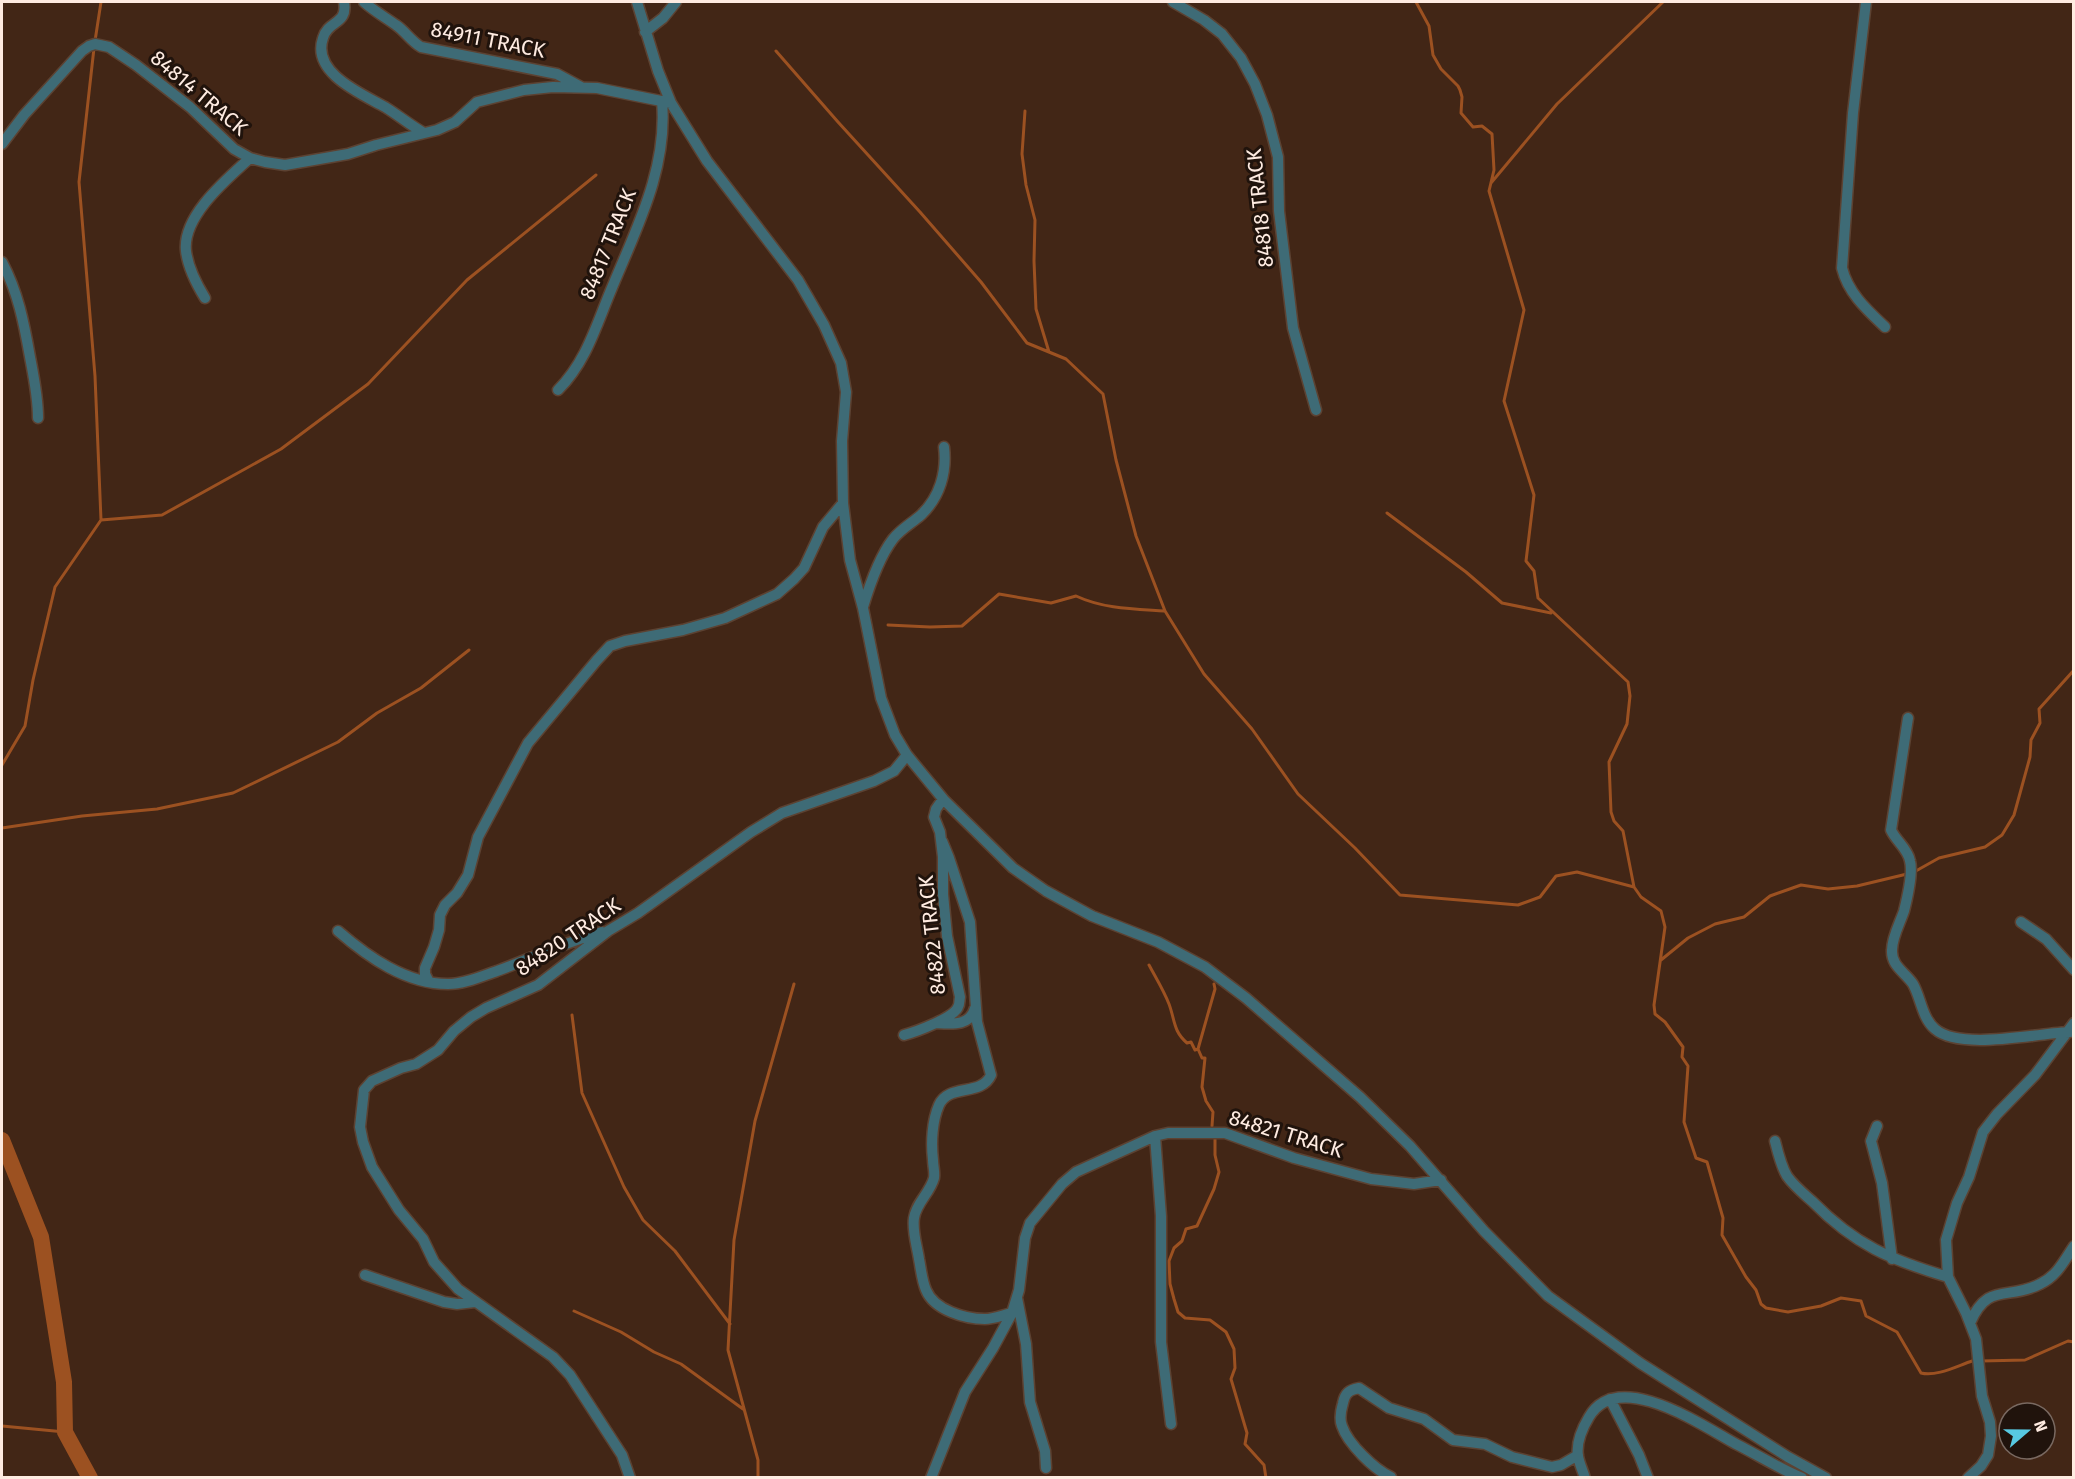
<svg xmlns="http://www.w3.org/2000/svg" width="2075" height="1479" font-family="'Fira Sans',sans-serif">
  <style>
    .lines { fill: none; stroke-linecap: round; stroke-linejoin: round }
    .stream { stroke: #9c5121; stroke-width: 3 }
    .river { stroke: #9c5121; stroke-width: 16 }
    .minor-casing { stroke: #5c4232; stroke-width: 13 }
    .minor { stroke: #3e6b76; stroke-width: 10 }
    .labels { text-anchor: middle; stroke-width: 6; stroke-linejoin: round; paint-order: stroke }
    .street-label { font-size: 21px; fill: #feebe1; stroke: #20130c }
  </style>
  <rect width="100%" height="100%" fill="#422616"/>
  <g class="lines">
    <path class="stream" d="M1416 2 1429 26 1433 55 1441 69 1458 86 1460 90 1462 97 1461 113 1473 127 1482 126 1492 134 1494 170 1489 191 1524 310 1504 401 1534 495 1526 561 1534 571 1538 598 1628 682 1630 696 1627 724 1609 762 1611 812 1614 821 1623 831 1634 887 1641 897 1661 911 1665 927 1654 1005 1655 1014 1665 1022 1683 1047 1682 1057 1688 1066 1684 1122 1696 1158 1707 1162 1723 1218 1722 1235 1746 1277 1756 1290 1761 1304 1766 1308 1788 1312 1821 1306 1841 1298 1861 1301 1866 1316 1897 1332 1921 1373C1936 1377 1957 1366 1972 1361
      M95 41 101 2
      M776 51 838 122 920 212 981 282 1027 343 1066 359 1103 394 1116 460 1136 536 1165 611 1204 674 1252 729 1298 794 1355 848 1400 895 1518 905 1540 897 1556 876 1577 872 1634 887
      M1025 111 1022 154 1026 185 1035 220 1034 261 1036 309 1049 352
      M1491 183 1557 104 1663 2
      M1387 513 1466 572 1502 603 1551 613
      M101 520 162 515 281 449 368 384 467 280 596 175
      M888 625 930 627 962 626 999 594 1051 603 1076 596C1104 609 1134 609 1164 611
      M2 765 25 726 33 680 55 587 101 520 95 376 79 182 94 48
      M2 828 82 816 157 809 233 793 338 742 377 713 421 688 469 650
      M1914 872 1939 858 1985 847 2002 835 2014 815 2030 757 2031 740 2040 723 2039 709 2074 670
      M1661 960 1688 938 1715 924 1744 917 1770 896 1801 885 1828 889 1857 886 1907 874
      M1149 965C1156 978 1164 991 1169 1004 1175 1020 1173 1031 1187 1043L1191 1042 1195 1050 1198 1049
      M572 1015 582 1093 624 1187 643 1220 675 1251 730 1324
      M1212 1126 1213 1112 1206 1101 1202 1087 1205 1058H1202L1198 1049 1215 989 1214 984
      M1215 1137V1155L1219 1172 1214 1189 1197 1226 1186 1229 1182 1241 1174 1248 1169 1261 1170 1284 1174 1299 1178 1312 1185 1318 1210 1320 1226 1332 1234 1349 1235 1368 1231 1379 1247 1433 1245 1444 1264 1465 1266 1478
      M574 1311 621 1332 654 1352 681 1364 743 1409
      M1981 1361 2025 1360 2068 1341 2074 1342
      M2 1426 65 1432
      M758 1478V1460L728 1350 734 1240 755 1121 794 984"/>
    <path class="river" d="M2 1140 41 1237 64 1382 65 1432 90 1478"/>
    <defs>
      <path id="minor" d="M344 2C348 25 328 20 323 38 311 73 362 94 385 107 398 115 410 125 424 133
        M364 2C374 11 385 17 396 25 405 31 411 41 421 47L557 74 581 87
        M637 2 658 71 671 103 707 161 798 280 824 325 841 363 846 392 842 441 843 503 850 560 863 608 881 698 895 735 907 755 944 800 1013 868 1046 891 1092 916 1158 942 1205 967 1246 998 1360 1097 1410 1146 1484 1231 1548 1296 1640 1363 1788 1457 1826 1478
        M1173 2 1204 20 1222 34 1241 58 1255 84 1267 115 1278 157 1279 211 1293 328 1316 410
        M1866 2 1853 113 1842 268C1848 293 1867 310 1885 327
        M645 32 663 18 676 2
        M2 144 24 115 82 51 89 46 95 44 109 47 136 65 190 107 234 149 250 158 265 162 285 165 348 154 376 145 437 130 455 122 477 102 524 90 553 87 597 88 671 103
        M2 262C18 292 24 323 30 357 34 378 38 397 38 418
        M205 298C197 285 188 268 186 251 182 216 227 179 250 158
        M558 390C586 362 596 326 611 290 636 229 668 169 662 101
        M863 607C869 587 880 556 893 539 901 529 912 523 921 515 940 497 947 472 944 447
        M1908 718 1891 830C1896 841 1908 849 1910 861 1913 872 1907 899 1904 911 1900 923 1892 937 1892 950 1891 966 1905 972 1913 984 1921 998 1922 1018 1935 1029 1960 1051 2038 1033 2070 1032
        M942 841 949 858 970 922 977 1022 991 1075C981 1097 949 1083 939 1105 932 1121 931 1143 933 1160 933 1166 935 1172 934 1178 930 1193 916 1203 914 1218 912 1231 917 1246 919 1259 921 1269 922 1281 926 1290 934 1310 965 1319 985 1319 993 1319 1003 1315 1012 1313
        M2021 922 2046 939 2074 970
        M338 931C368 957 406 984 448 984 465 984 482 976 497 971 532 958 566 942 602 932
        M429 982 425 974V968L434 947 439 930 440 915 445 905 457 893 468 875 478 837 528 743 597 660 610 646 625 641 683 630 725 618 777 594 794 579 804 568 823 527 843 503
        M937 1023C953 1024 970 1026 975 1008
        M904 1035C915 1032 954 1018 958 1007 960 1004 959 1001 960 997L947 936 943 894V857L940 832 934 817 936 809 943 799
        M1877 1126 1871 1141 1882 1183 1892 1259
        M1155 1136 1161 1216V1342L1171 1424
        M1775 1141C1778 1153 1781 1166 1787 1176 1794 1186 1804 1194 1813 1202 1855 1245 1891 1260 1948 1277
        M365 1275 444 1302 457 1304 475 1302
        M1017 1298 1026 1344 1030 1402 1045 1451 1046 1468
        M1970 1323C1988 1281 2008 1301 2040 1284 2057 1276 2064 1261 2074 1246
        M1610 1399 1639 1455 1648 1478
        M1391 1477C1375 1470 1348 1444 1342 1426 1339 1419 1341 1410 1343 1403 1345 1393 1349 1390 1359 1388L1389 1408 1424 1419 1453 1440 1485 1444 1512 1457 1552 1467 1561 1465 1578 1455
        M630 1478 622 1455 570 1375 553 1357 458 1289 434 1262 423 1239 399 1210 372 1167 363 1142 360 1127 364 1090 372 1081 401 1068 416 1064 438 1050 454 1031 471 1017 486 1008 538 985 608 931 638 913 751 832 782 813 874 781 894 771 907 755
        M931 1478 965 1392 993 1348 1012 1313 1019 1290 1025 1238 1030 1223 1062 1184 1076 1172 1155 1136 1168 1133H1225L1294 1158 1371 1179 1414 1184 1441 1180
        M1585 1478C1583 1471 1579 1463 1578 1456 1576 1443 1583 1427 1589 1417 1618 1367 1703 1426 1736 1444 1758 1455 1780 1469 1802 1478
        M1968 1478 1981 1466 1988 1455 1991 1436 1990 1422 1982 1396 1976 1339 1966 1313 1948 1277 1946 1240 1957 1203 1969 1177 1983 1132 1997 1114 2035 1075 2074 1023"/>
    </defs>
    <use href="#minor" class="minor-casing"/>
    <use href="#minor" class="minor"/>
  </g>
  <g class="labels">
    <g class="street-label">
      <text transform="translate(488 40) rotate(11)" y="7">84911 TRACK</text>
      <text transform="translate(199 93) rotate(40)" y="7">84814 TRACK</text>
      <text transform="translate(1260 208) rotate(-96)" y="7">84818 TRACK</text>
      <text transform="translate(608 244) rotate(-68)" y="7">84817 TRACK</text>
      <text transform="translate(932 935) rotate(-96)" y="7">84822 TRACK</text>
      <text transform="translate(568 937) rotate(-34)" y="7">84820 TRACK</text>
      <text transform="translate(1286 1134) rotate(17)" y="7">84821 TRACK</text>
    </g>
  </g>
  <rect width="2075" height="1479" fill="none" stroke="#feebe1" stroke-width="6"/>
  <g transform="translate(2027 1431) rotate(70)"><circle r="28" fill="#20130c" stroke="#796961" stroke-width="1.5"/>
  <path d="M0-4.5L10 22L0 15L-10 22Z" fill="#57c9e2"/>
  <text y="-9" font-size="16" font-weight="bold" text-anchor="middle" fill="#feebe1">N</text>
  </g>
</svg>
